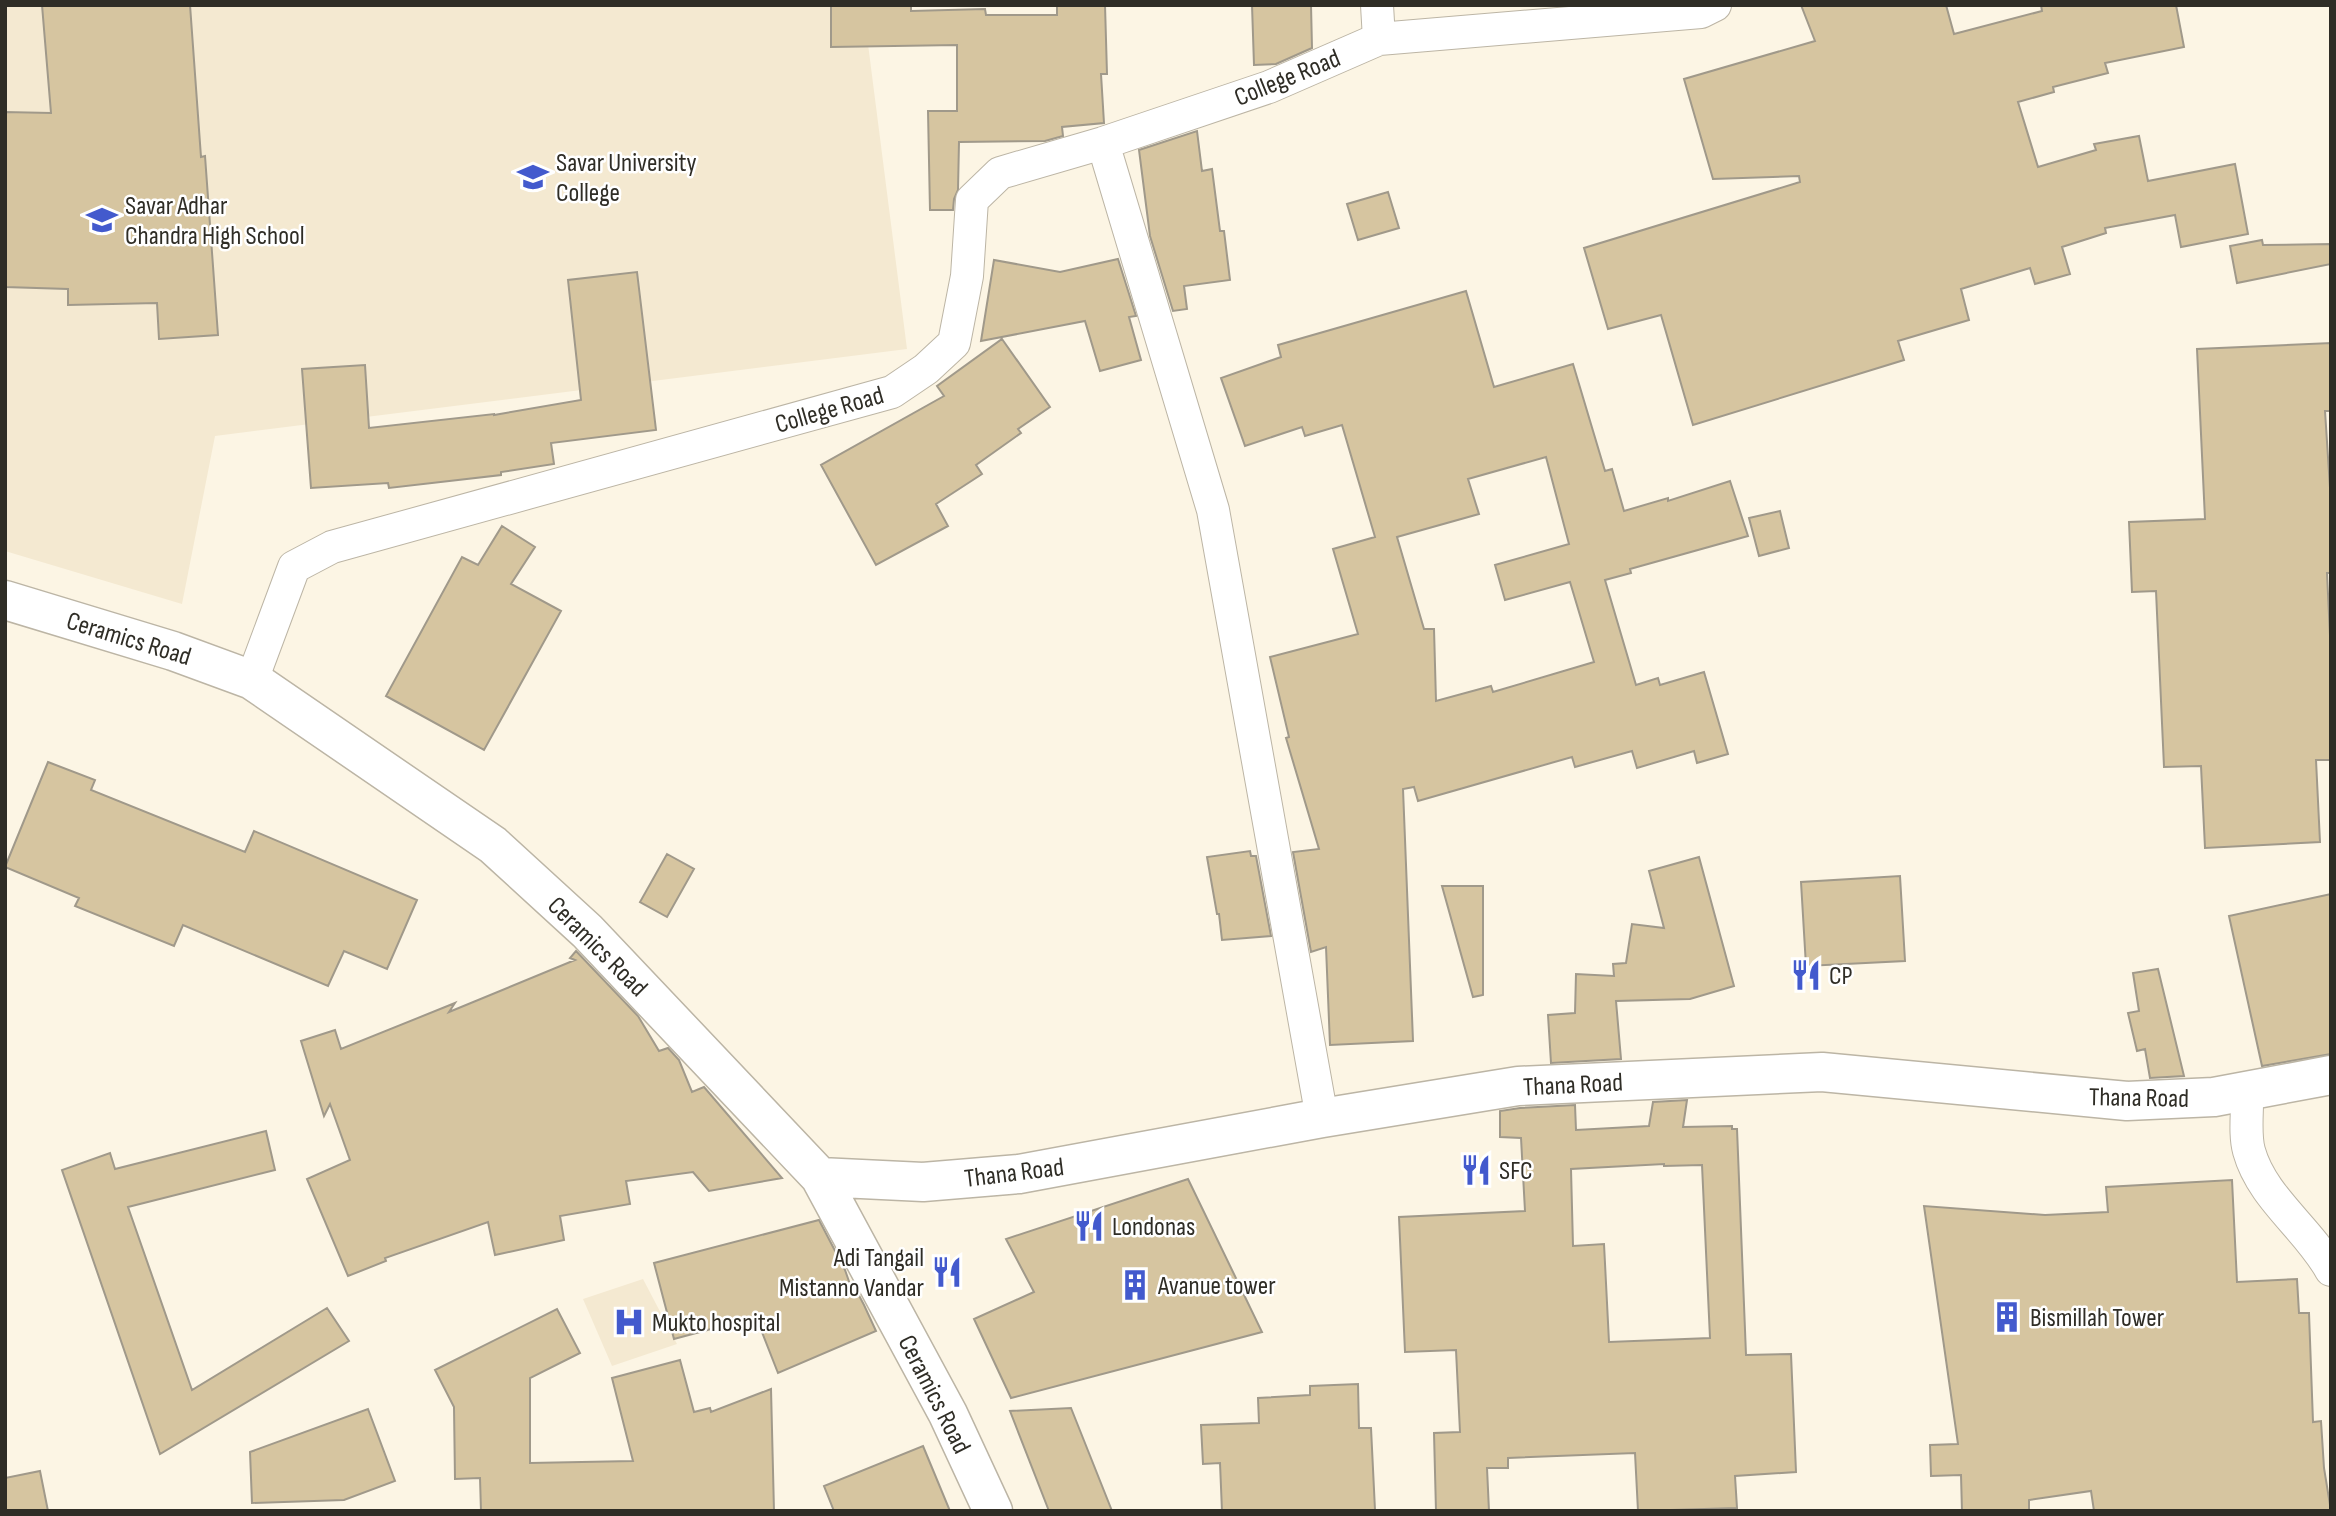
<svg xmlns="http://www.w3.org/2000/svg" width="2336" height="1516" font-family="'Sofia Sans Condensed',sans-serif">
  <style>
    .built { fill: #f4e9d1 }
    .building { fill: #d6c5a0; stroke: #a0998a; stroke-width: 2; fill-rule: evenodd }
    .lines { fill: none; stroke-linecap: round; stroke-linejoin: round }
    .minor-casing { stroke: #bcb5a5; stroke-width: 34 }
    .tertiary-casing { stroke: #bcb5a5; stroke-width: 41 }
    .minor { stroke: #fff; stroke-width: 32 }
    .tertiary { stroke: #fff; stroke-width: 38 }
    .labels { text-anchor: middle; stroke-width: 5; stroke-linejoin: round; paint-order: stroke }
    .street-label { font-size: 26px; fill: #2f2d26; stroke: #fff }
    .poi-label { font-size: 26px; fill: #2f2d26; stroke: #fff; text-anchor: start }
  </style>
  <rect width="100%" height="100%" fill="#fcf5e4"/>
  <path class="built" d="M5 5H863L907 349 215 436 182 604 5 551Z
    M643 1279 677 1344 612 1366 583 1299Z"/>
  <path class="building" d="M42 5H190L201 157 205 156 218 335 159 339 157 303 68 305V289L5 287V112L51 113Z
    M831 5H911V11L985 9 986 15H1057V5H1105L1107 74H1101L1104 123 1062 127 1063 136 1045 141 959 142 958 190 954 199 953 210H930L928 111H957V45L831 47Z
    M1252 5H1311L1312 48 1276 64 1254 65Z
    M1801 5H1946L1954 34 2042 11 2041 5H2176L2184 47 2105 63 2108 73 2053 87 2054 92 2018 102 2038 167 2096 150 2094 144 2139 136 2148 181 2235 164 2248 234 2181 247 2175 215 2105 228 2106 233 2062 247 2070 274 2035 284 2030 268 1961 289 1969 320 1898 341 1904 360 1693 425 1661 315 1608 329 1584 248 1800 182 1799 176 1713 179 1684 79 1815 41Z
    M1197 131 1202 171 1212 169 1220 231H1224L1230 280 1184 286 1187 309 1173 311 1150 236 1139 150Z
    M1388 192 1399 228 1358 240 1347 204Z
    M2262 240 2263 245 2331 244V264L2237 283 2230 246Z
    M1118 259 1136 316 1129 317 1141 360 1100 371 1085 321 981 341 994 260 1060 272Z
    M637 272 656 430 551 443 554 464 501 472V475L389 488 388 483 311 488 302 369 365 365 369 428 494 414V415L581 400 568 280Z
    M1466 291 1494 387 1573 364 1605 471 1612 469 1624 511 1668 498V501L1730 481 1748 536 1630 569 1631 573 1605 580 1636 685 1658 678 1660 685 1704 672 1728 754 1697 763 1694 751 1637 768 1632 751 1575 767 1572 757 1418 801 1414 787 1403 789 1413 1041 1330 1045 1326 947 1311 952 1293 852 1319 849 1286 738 1289 737 1270 657 1358 634 1333 549 1375 537 1342 425 1305 436 1302 427 1245 446 1221 378 1281 357 1278 345ZM1546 457 1569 544 1495 565 1505 600 1570 582 1594 662 1493 692 1491 686 1436 701 1434 629H1424L1397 537 1479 514 1468 479Z
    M1002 339 1050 407 1018 429 1021 433 976 465 982 474 936 504 948 526 876 565 821 465 944 396 937 386Z
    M2331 343V411H2325L2331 503V573H2327L2331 656V760H2316L2320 842 2205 848 2201 766 2164 767 2156 591 2132 592 2129 522 2205 519 2197 349Z
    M1780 511 1789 548 1759 556 1749 518Z
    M502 526 535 547 511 584 561 611 484 750 386 696 462 557 478 565Z
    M48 762 95 780 91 790 245 852 254 831 417 900 387 969 344 951 328 986 183 925 174 946 75 906 79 898 5 867Z
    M1250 851 1251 856H1256L1271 936 1222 940 1219 914H1217L1207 857Z
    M667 854 694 869 667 917 640 902Z
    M1699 857 1734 986 1690 999 1616 1001 1621 1059 1551 1063 1548 1015 1575 1013 1576 974 1614 976 1613 964 1626 963 1632 924 1664 928 1649 871Z
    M1900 876 1905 961 1806 966 1801 882Z
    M1442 886H1483V995L1473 997Z
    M2331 894V1054L2262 1066 2229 916Z
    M576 951 638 1016 659 1051 668 1048 679 1060 692 1092 704 1087 782 1178 709 1191 693 1172 626 1181 630 1204 560 1216 564 1240 495 1255 488 1222 385 1258 386 1261 348 1276 307 1179 350 1160 330 1104 324 1116 301 1041 335 1030 341 1049 455 1003 449 1012 575 960 570 958Z
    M2158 969 2184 1076 2150 1078 2145 1049 2137 1051 2128 1013 2139 1011 2133 973Z
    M1687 1100 1683 1127 1732 1126V1129H1737L1746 1355 1791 1354 1796 1472 1735 1476 1737 1508 1638 1511 1635 1453 1508 1458V1468H1487L1489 1511H1436L1434 1433 1460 1432 1456 1350 1405 1352 1399 1217 1525 1211 1521 1138 1500 1137V1111L1520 1108 1575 1105 1576 1130 1649 1126 1653 1102ZM1664 1164V1166L1702 1165 1710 1338 1609 1342 1604 1244 1573 1246 1571 1169Z
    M266 1131 275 1170 128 1207 192 1390 327 1308 349 1341 160 1454 62 1170 110 1153 115 1169Z
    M1188 1179 1262 1332 1011 1398 974 1319 1034 1292 1006 1239Z
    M2232 1180 2237 1282 2297 1279 2299 1313H2309L2313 1422 2321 1421 2324 1468 2331 1511H2094L2091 1491 2029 1500V1511H1962L1961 1475 1931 1476 1930 1445 1958 1444 1924 1206 2045 1215 2108 1212 2106 1187Z
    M819 1220 845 1270 852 1290 855 1288 864 1305 876 1331 778 1373 756 1317 674 1339 654 1263Z
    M557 1309 580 1353 530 1378V1463L633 1461 612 1378 680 1360 694 1412 710 1408 711 1412 771 1389 774 1511H481L480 1478 455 1479 454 1407 435 1370Z
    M1358 1384 1359 1428H1371L1375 1510 1222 1511 1220 1463 1203 1464 1201 1425 1259 1423 1258 1398 1310 1395V1386Z
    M1071 1408 1112 1511H1049L1010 1411Z
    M368 1409 395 1481 344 1500 252 1503 250 1452Z
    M923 1446 950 1511H834L824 1486Z
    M40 1471 48 1511H5V1478Z"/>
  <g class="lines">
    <defs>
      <path id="minor" d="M1379 39 1701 12 1715 5
        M1103 143 1213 510 1322 1118
        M252 680 294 567 332 547 892 392 926 369 954 343 967 276 972 200 1000 173 1103 143 1269 87 1379 39 1377 5
        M2247 1091C2248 1109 2244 1133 2249 1151 2262 1198 2308 1228 2331 1270"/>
      <path id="tertiary" d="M5 600 173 651 252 680 493 845 587 931 820 1177 948 1414 993 1511
        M820 1177 923 1182 1019 1174 1322 1118 1518 1086 1822 1072 2127 1101 2214 1097 2331 1075"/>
    </defs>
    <use href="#minor" class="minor-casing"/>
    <use href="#tertiary" class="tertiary-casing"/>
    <use href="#minor" class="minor"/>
    <use href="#tertiary" class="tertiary"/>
  </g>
  <defs>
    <symbol id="university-bare" viewBox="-9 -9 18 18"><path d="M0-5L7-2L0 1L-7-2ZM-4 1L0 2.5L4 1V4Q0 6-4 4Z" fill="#435acd" stroke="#fff" stroke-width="2.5" paint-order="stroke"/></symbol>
    <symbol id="school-bare" viewBox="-9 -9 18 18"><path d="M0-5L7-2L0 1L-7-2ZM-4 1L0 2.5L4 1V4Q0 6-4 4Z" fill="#435acd" stroke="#fff" stroke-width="2.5" paint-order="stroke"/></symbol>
    <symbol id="restaurant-bare" viewBox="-9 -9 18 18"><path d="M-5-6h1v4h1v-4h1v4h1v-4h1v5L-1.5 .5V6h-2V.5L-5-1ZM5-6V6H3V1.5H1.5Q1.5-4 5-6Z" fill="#435acd" stroke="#fff" stroke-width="2.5" paint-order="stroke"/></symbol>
    <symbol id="building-bare" viewBox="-9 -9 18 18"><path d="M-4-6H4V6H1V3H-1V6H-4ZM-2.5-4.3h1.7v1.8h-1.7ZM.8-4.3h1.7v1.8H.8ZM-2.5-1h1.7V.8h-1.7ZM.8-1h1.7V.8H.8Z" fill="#435acd" stroke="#fff" stroke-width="2.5" paint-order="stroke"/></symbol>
    <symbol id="hospital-bare" viewBox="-9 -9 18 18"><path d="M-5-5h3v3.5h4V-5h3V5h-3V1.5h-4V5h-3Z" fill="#435acd" stroke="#fff" stroke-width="2.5" paint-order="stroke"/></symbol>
  </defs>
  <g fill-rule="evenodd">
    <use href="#university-bare" x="511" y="155" width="44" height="44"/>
    <use href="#school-bare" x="80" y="198" width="44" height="44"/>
    <use href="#restaurant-bare" x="1784" y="953" width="44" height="44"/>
    <use href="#restaurant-bare" x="1454" y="1148" width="44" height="44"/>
    <use href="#restaurant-bare" x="1067" y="1204" width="44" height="44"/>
    <use href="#restaurant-bare" x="925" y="1250" width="44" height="44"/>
    <use href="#building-bare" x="1113" y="1263" width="44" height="44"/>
    <use href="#building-bare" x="1985" y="1295" width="44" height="44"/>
    <use href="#hospital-bare" x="607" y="1300" width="44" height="44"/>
  </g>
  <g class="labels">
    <g class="street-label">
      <text transform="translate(1287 77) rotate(-22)" y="9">College Road</text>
      <text transform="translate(829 409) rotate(-16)" y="9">College Road</text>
      <text transform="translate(129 638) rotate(17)" y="9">Ceramics Road</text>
      <text transform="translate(598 946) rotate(45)" y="9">Ceramics Road</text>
      <text transform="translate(1573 1084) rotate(-3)" y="9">Thana Road</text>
      <text transform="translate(2139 1097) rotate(1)" y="9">Thana Road</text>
      <text transform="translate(1014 1172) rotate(-7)" y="9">Thana Road</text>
      <text transform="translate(935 1394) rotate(63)" y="9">Ceramics Road</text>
    </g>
    <g class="poi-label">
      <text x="556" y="171">Savar University<tspan x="556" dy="30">College</tspan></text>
      <text x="125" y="214">Savar Adhar<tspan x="125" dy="30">Chandra High School</tspan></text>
      <text x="1829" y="984">CP</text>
      <text x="1499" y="1179">SFC</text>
      <text x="1112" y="1235">Londonas</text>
      <text x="924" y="1266" text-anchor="end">Adi Tangail<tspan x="924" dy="30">Mistanno Vandar</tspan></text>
      <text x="1158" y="1294">Avanue tower</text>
      <text x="2030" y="1326">Bismillah Tower</text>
      <text x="652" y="1331">Mukto hospital</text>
    </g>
  </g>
  <rect width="2336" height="1516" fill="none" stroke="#2f2d26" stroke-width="14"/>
</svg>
